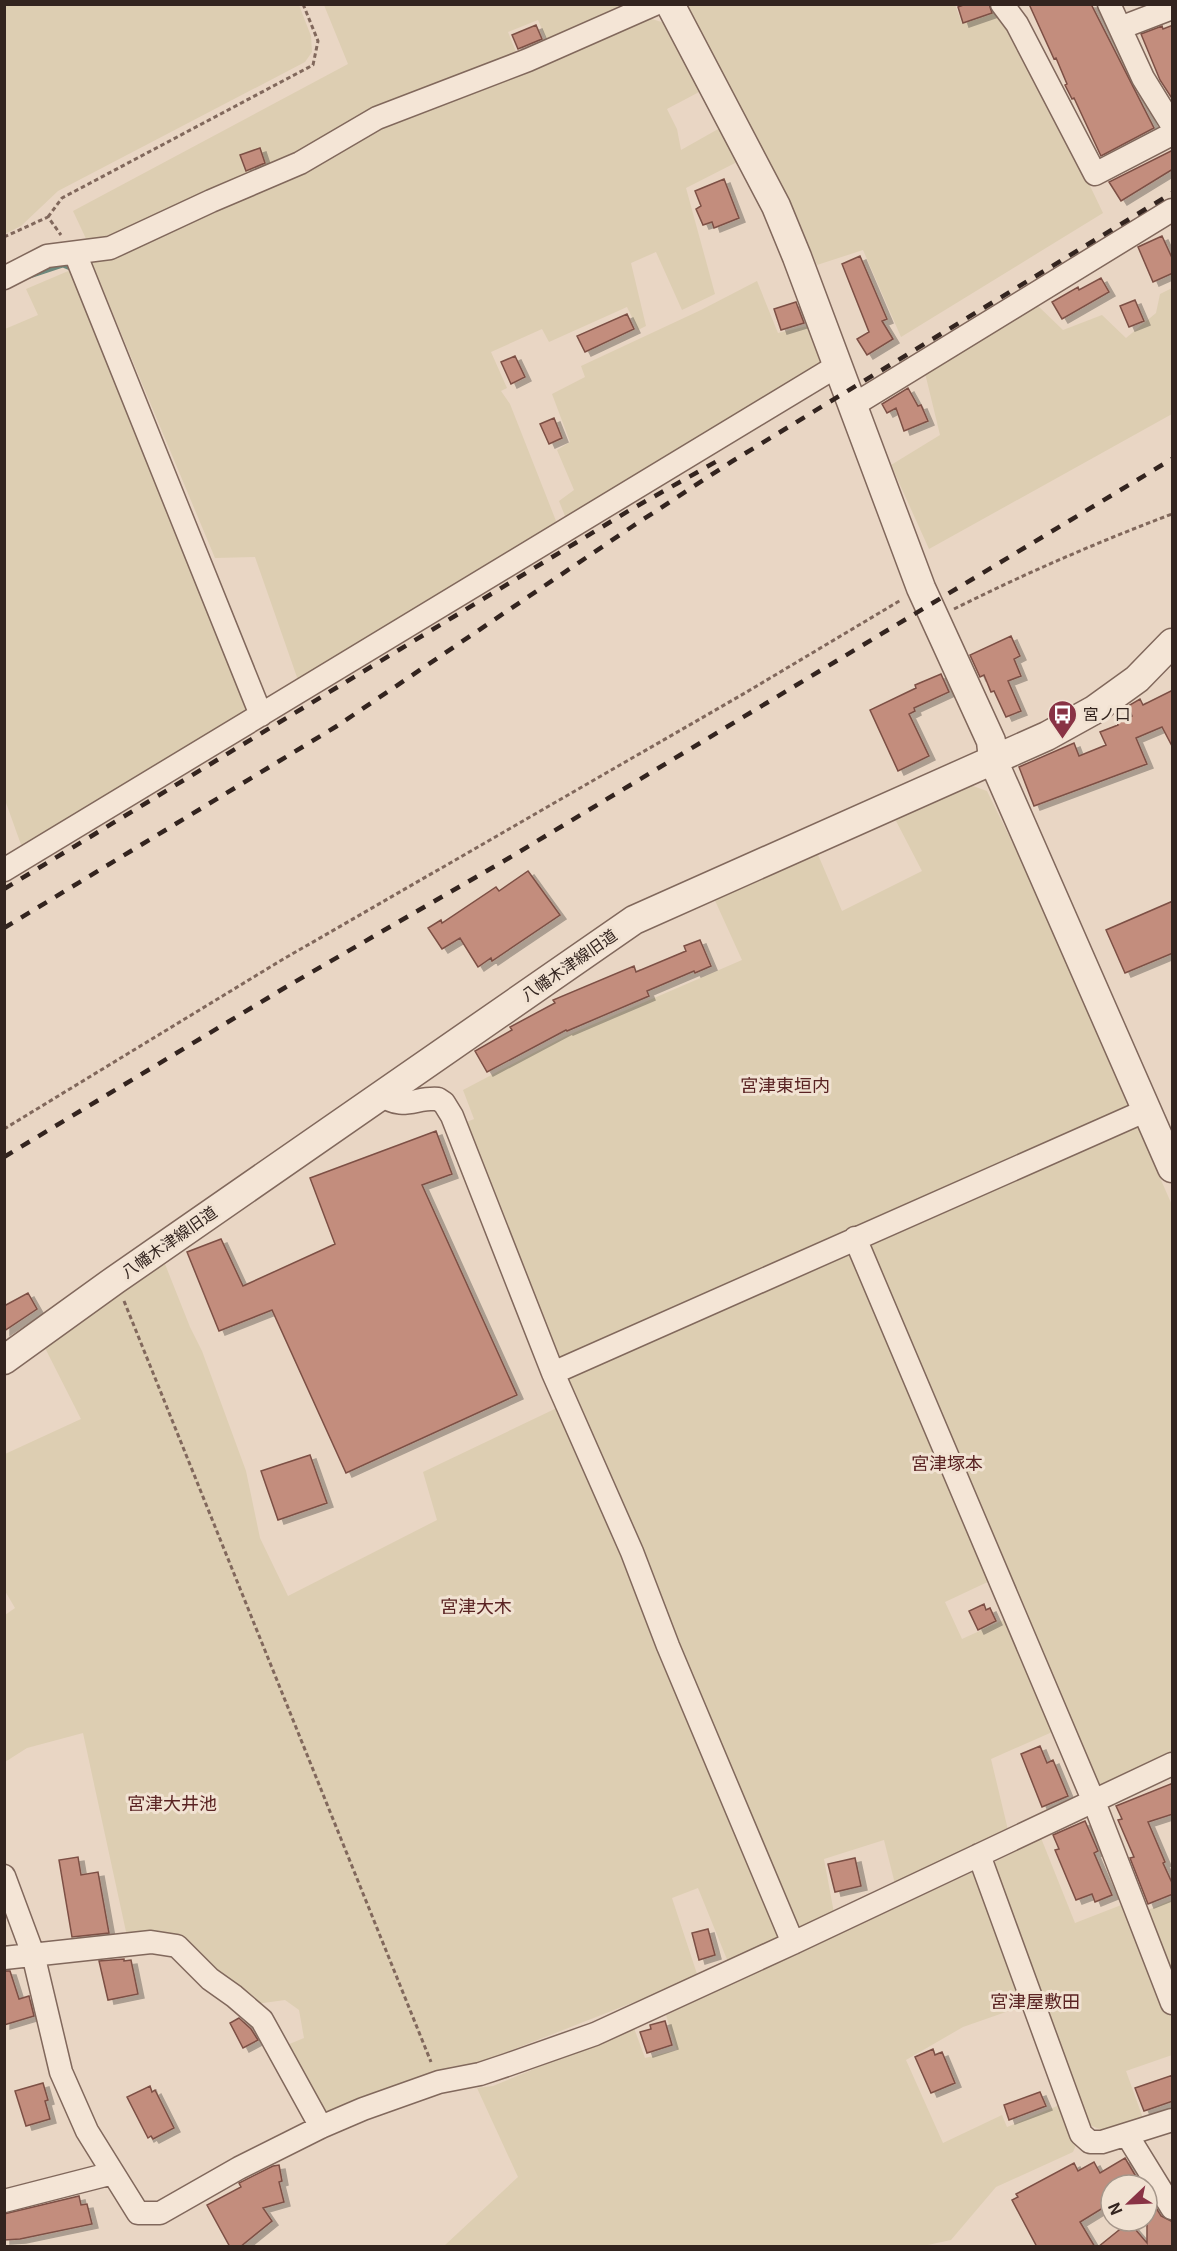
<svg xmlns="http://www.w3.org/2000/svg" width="1177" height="2251" font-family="Georgia,'Noto Sans JP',serif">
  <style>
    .farmland { fill: #ddceb2 }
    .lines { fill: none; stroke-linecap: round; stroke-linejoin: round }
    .stream { stroke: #6d897d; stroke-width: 5 }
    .building { fill: #c38d7d; stroke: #7d5045; stroke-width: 1.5; filter: url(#shadow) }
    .minor-casing { stroke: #81685c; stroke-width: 25 }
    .tertiary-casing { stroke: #81685c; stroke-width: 31 }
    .path { stroke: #81685c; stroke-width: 3; stroke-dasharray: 4.5 3; stroke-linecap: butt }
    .minor { stroke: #f4e5d6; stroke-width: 22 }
    .tertiary { stroke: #f4e5d6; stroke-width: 28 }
    .rail { stroke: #33241f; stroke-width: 4.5; stroke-dasharray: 10 10; stroke-linecap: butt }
    .labels { text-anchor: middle; stroke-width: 6; stroke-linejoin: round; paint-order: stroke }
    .poi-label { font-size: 16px; fill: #33241f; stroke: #f1e2d2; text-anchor: start }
    .street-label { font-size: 16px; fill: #33241f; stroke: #f1e2d2 }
    .neighbourhood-label { font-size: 18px; fill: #5a2323; stroke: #f1e2d2 }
  </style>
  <defs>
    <filter id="shadow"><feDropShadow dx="6" dy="4" stdDeviation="0" flood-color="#0004"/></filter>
  </defs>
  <rect width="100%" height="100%" fill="#e9d6c4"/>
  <path class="farmland" d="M5 4 299 5 311 36 312 52 305 62 58 191 21 226 5 234Z
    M324 5H630L548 43 538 20 508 32 518 57 110 242 88 243 73 211 348 64Z
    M684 5H955L962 23 1000 10 1056 115 1103 213 901 337 863 250 817 265 798 219Z
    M645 17 665 23 701 91 667 109 677 129 681 150 720 128 737 162 686 188 715 294 682 310 656 252 631 263 646 326 638 330 627 307 549 342 542 329 491 352 507 388 501 391 510 404 558 526 299 683 255 557 215 558 90 259 383 123Z
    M73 269 233 662 248 713 24 853 5 800V329L38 315 26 289Z
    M757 281 778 333 808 326 823 360 819 369 567 521 559 501 574 490 557 450 570 442 552 394 585 377 581 366 701 310Z
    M1172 288V414L929 549 891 465 940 435 925 373 1037 305 1063 330 1102 315 1126 338 1156 313 1160 294Z
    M970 785 987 791 1065 950 1130 1112 556 1363 462 1124 474 1119 463 1090 564 1037 742 960 712 894 816 850 842 911 922 871 895 819Z
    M1135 1121 1172 1205V1753L1097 1789 862 1244Z
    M851 1248 994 1579 945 1602 962 1639 1010 1617 1059 1729 991 1759 1008 1830 895 1884 884 1840 824 1859 834 1913 793 1932 563 1379Z
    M165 1264 190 1327 202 1351 246 1471 260 1538 288 1596 437 1520 423 1472 561 1406 783 1937 728 1962 698 1888 672 1898 698 1977 479 2063 450 2067 341 2115 325 2113 287 2045 304 2038 299 2010 285 2000 256 2004 173 1938 128 1941 83 1733 27 1748 5 1762V1615L15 1608 5 1591V1454L81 1419 44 1346Z
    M1041 1838 1075 1923 1129 1902 1172 2016V2055L1126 2071 1144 2121 1110 2133 1084 2123 989 1865Z
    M977 1870 1026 2005 963 2027 906 2060 943 2143 1002 2115 1007 2127 1062 2104 1077 2143 1073 2152 996 2187 951 2240 923 2246H444L518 2177 477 2088 493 2086 634 2028 645 2058 677 2050 666 2015Z
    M1172 1900V1990L1143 1912Z"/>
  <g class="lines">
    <path class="stream" d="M30 276 63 265 75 270"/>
  </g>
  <path class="building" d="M966 4H989L992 13 963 23 958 7Z
    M1029 4H1091L1154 128 1101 156 1074 98 1072 99 1065 85 1067 84 1056 58 1054 59Z
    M536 25 542 39 518 49 512 35Z
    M1173 25V100L1160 80 1141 34 1162 26 1163 29Z
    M260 148 265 163 246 171 240 155Z
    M1173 150V169L1121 201 1109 182Z
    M724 179 739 218 714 228 712 222 703 225 696 209 701 206 695 191Z
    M1162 236 1173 260V273L1153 282 1138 247Z
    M860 256 887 319 882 321 893 339 867 355 857 339 869 332 842 264Z
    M1101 278 1109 292 1062 319 1052 302 1078 287 1079 290Z
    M1135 300 1144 321 1129 327 1120 306Z
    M796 302 804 323 781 330 774 309Z
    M627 314 634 329 585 352 577 336Z
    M515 356 525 377 511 384 501 362Z
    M908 388 918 406 921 405 928 421 904 431 896 408 887 413 882 404Z
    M554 418 562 438 549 444 540 424Z
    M1011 636 1020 656 1014 659 1021 676 1008 681 1021 711 1006 717 994 691 991 692 984 675 980 677 970 655Z
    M941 674 949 692 914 708 915 711 909 714 929 756 898 771 870 710 916 688 915 685Z
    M1173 690V748L1162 727 1136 738 1147 764 1034 806 1019 767 1074 743 1079 756 1106 745 1100 732 1118 725 1117 722 1132 716 1128 706 1140 699 1143 705Z
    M528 871 560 915 492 961 491 958 478 967 460 938 442 949 428 928 441 920 442 923 496 887 499 891Z
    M1173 901V953L1125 973 1106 930Z
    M700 940 711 966 695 973 694 971 647 991 649 996 567 1031 566 1030 487 1072 475 1051 512 1030 510 1027 555 1003 553 1000 634 966 636 972 686 951 684 946Z
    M436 1131 452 1174 422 1185 517 1395 346 1473 272 1310 219 1331 187 1252 221 1239 243 1286 335 1244 310 1178Z
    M28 1293 37 1309 4 1331V1306Z
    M310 1455 327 1503 278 1520 261 1471Z
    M984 1604 986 1610 990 1608 996 1621 978 1630 969 1611Z
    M1040 1746 1047 1763 1053 1760 1068 1796 1042 1807 1021 1754Z
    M1173 1783V1814L1148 1822 1165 1862 1163 1863 1173 1885V1894L1148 1904 1130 1858 1134 1857 1118 1820 1122 1819 1116 1806Z
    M1085 1821 1098 1851 1094 1853 1112 1895 1095 1902 1092 1894 1076 1900 1055 1850 1059 1849 1053 1835Z
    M78 1857 81 1875 98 1872 109 1933 72 1937 59 1860Z
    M855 1858 861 1886 835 1892 828 1864Z
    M708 1929 715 1955 699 1960 692 1933Z
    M124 1959V1961L131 1960 138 1994 108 2000 99 1961Z
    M4 1971H10L19 1999 29 1996 34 2016 4 2025Z
    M239 2018 251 2029 258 2040 243 2048 230 2023Z
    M665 2021 672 2045 647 2053 640 2032 651 2029 650 2025Z
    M933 2049 935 2055 942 2052 955 2083 931 2093 915 2057Z
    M1173 2075V2101L1144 2111 1135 2088Z
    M43 2083 48 2100 45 2101 50 2119 26 2126 15 2091Z
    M150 2086 152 2092 155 2090 174 2128 153 2139 151 2136 148 2138 127 2097Z
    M1040 2092 1046 2106 1009 2120 1004 2105Z
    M1125 2158 1141 2185H1111V2203L1080 2222 1095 2247H1037L1012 2200 1018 2197 1016 2194 1074 2163 1078 2171 1094 2162 1100 2173Z
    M279 2165 282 2181 279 2182 284 2202 263 2208 272 2221 240 2247H230L207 2205 241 2187 239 2183 273 2166Z
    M79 2196 81 2205 87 2204 92 2224 20 2239 4 2240V2214Z
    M1153 2203 1161 2216 1173 2222V2247H1098L1129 2222 1147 2243V2207Z"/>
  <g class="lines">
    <defs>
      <path id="minor" d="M1002 4 1017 24 1095 174 1172 134
        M1109 4 1143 78 1172 125
        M1120 28 1172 8
        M75 253 261 715
        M4 278 47 256 110 248 211 201 300 163 377 118 528 60 655 4
        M852 406 1172 210
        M4 870 837 366
        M382 1095C402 1111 416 1097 438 1099L444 1103 452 1116 553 1373 632 1552 668 1646 793 1943
        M855 1238 1094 1802 1172 2003
        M553 1373 1147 1110
        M979 1855 1081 2134 1090 2142H1102L1172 2120
        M4 1876 33 1954 61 2072 87 2131 138 2213H160L239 2168 321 2127 363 2109 439 2082 480 2074 507 2065 595 2034 793 1943 1172 1764
        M4 1958 151 1942 177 1946 210 1979 234 1996 262 2020 321 2127
        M1127 2135 1172 2208
        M4 2201 113 2173"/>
      <path id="tertiary" d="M670 4 776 206 797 257 921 588 991 741 993 760 1172 1168
        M4 1360 115 1280 634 920 1047 736 1094 710 1137 679 1172 643"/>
    </defs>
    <use href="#minor" class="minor-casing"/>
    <use href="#tertiary" class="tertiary-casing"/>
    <path class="path" d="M48 217 62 198 313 65 318 41 303 4
      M4 237 48 217 61 235
      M954 609C1026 573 1098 542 1172 514
      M4 1129 280 961 745 693 901 600
      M124 1301 431 2062"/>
    <use href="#minor" class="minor"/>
    <use href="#tertiary" class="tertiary"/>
    <path class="rail" d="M4 889 630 510 719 460
      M4 928 337 726 633 526 731 462 1172 193
      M4 1157 286 987 509 858 1172 459"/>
  </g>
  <defs>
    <symbol id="bus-pin" viewBox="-11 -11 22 30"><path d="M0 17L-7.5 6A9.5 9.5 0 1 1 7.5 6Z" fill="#893345" stroke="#f1e2d2"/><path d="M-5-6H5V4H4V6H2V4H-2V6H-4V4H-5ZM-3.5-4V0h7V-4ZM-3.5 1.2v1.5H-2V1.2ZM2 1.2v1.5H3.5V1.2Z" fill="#fff"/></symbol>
  </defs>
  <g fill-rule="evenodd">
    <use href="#bus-pin" x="1046" y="698" width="33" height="45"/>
  </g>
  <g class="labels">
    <g class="poi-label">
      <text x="1083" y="720">宮ノ口</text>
    </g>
    <g class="street-label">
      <text transform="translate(569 965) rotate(-35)" y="6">八幡木津線旧道</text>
      <text transform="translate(169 1242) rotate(-35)" y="6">八幡木津線旧道</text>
    </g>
    <g class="neighbourhood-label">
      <text x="785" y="1092">宮津東垣内</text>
      <text x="947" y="1470">宮津塚本</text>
      <text x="476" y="1613">宮津大木</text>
      <text x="172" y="1810">宮津大井池</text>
      <text x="1035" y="2008">宮津屋敷田</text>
    </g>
  </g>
  <rect width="1177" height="2251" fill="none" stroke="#33241f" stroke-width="12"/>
  <g transform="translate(1129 2203) rotate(247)"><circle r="28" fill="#f1e2d2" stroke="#a5968a" stroke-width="1.5"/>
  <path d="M0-4.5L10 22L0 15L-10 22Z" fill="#893345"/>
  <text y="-9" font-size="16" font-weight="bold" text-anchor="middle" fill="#33241f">N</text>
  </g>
</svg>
